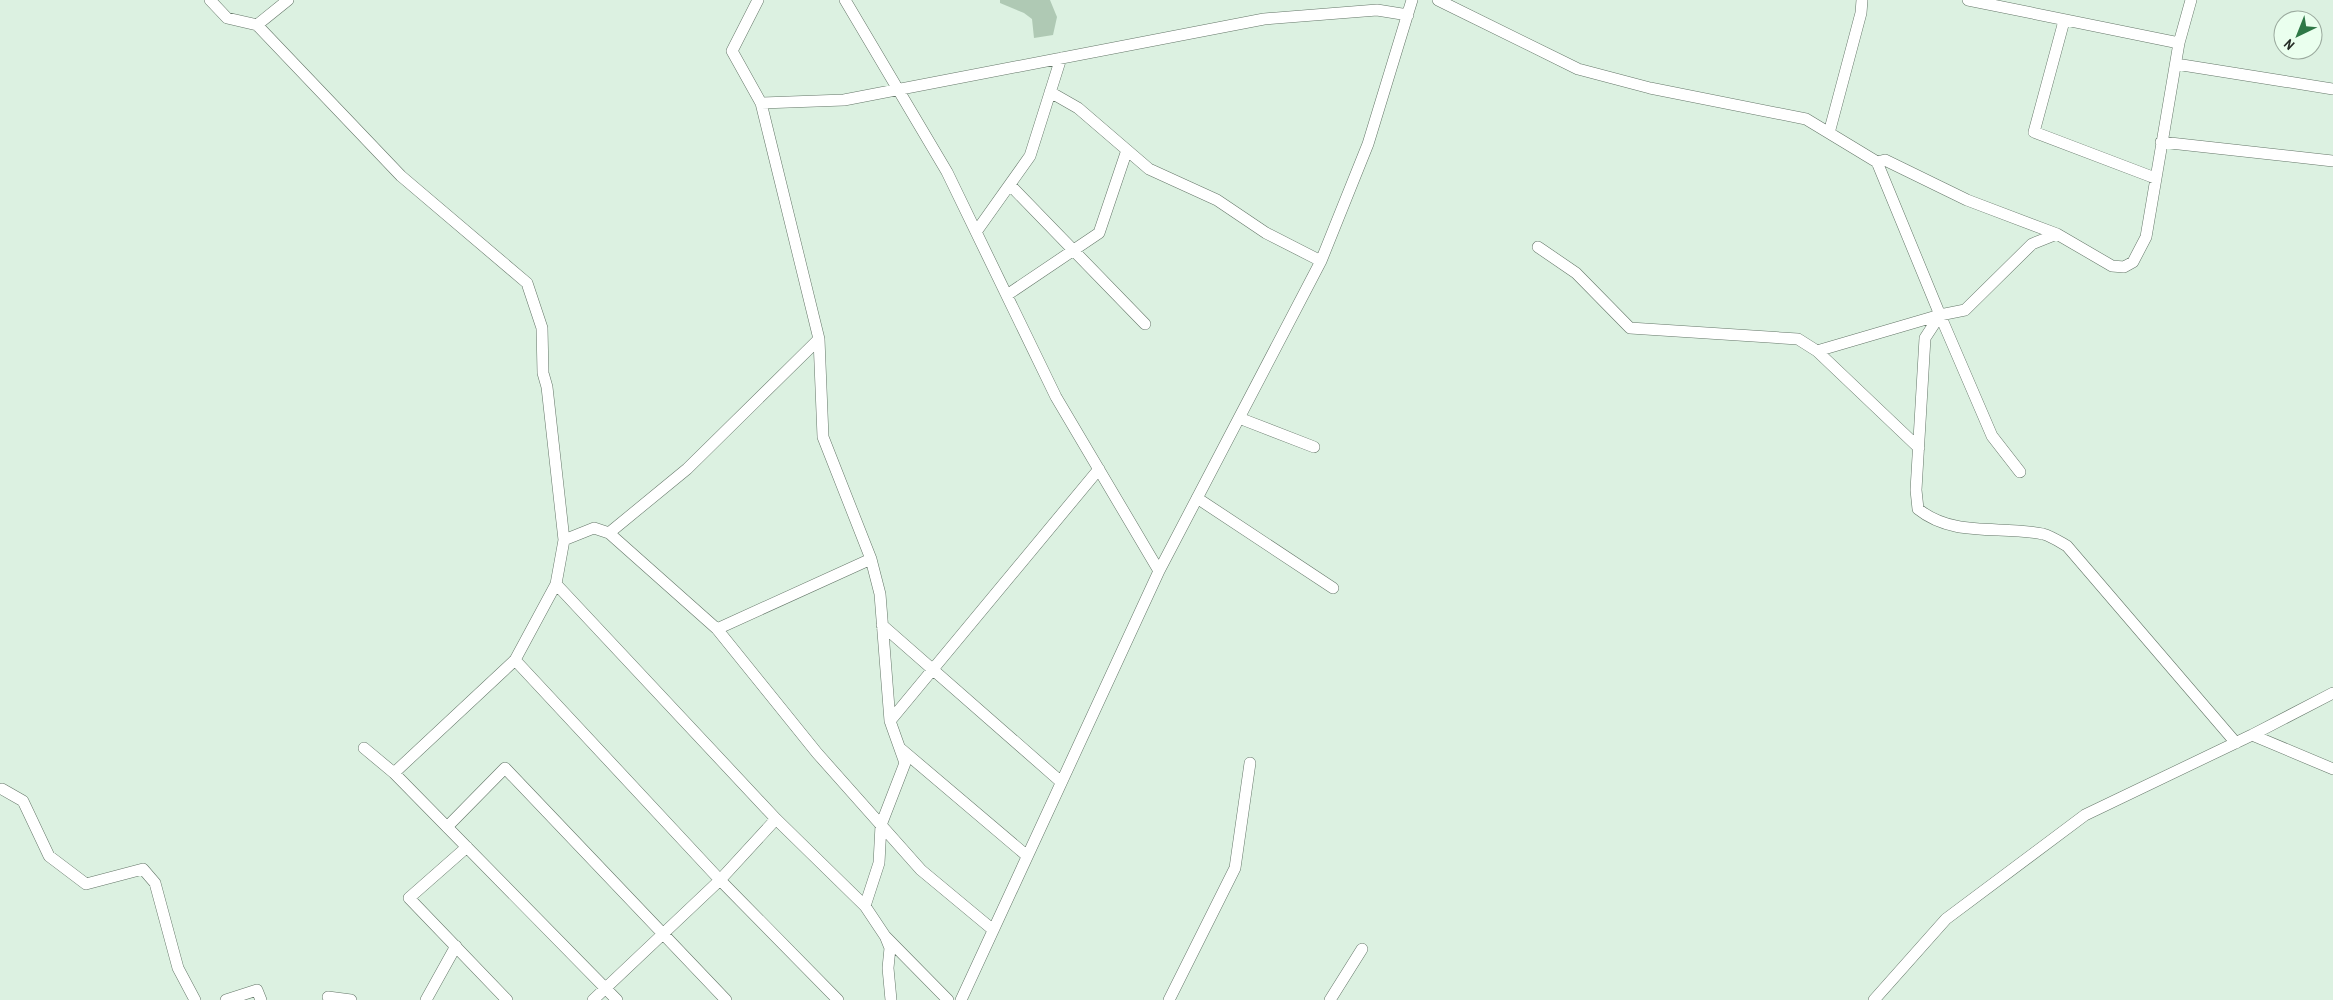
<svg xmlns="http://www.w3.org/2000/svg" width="2333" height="1000" font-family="'Archivo Narrow',sans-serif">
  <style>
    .green { fill: #afc9b4 }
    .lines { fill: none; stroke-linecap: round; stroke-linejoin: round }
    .minor-casing { stroke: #647668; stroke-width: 12 }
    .minor { stroke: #fff; stroke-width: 11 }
  </style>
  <rect width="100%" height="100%" fill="#dcf1e1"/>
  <path class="green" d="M1000 0H1050L1057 17 1053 35 1034 38 1032 19 1024 13 1000 3Z"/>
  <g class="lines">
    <defs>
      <path id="minor" d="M210 0 227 18 257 25 401 176 527 283 542 328 543 373 547 387 564 540 556 584 776 819 865 906 885 936 948 1000
        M758 0 732 51 761 103 819 339 823 437 871 559 880 594 890 721 905 763 881 825 879 863 865 906
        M845 0 947 172 1056 397 1159 571
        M1438 0 1578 69 1650 88 1806 119 1877 162 1940 315 1925 338 1916 490 1918 509C1954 538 2001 525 2043 534 2051 536 2060 542 2067 546L2236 743
        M1968 0 2179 43
        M2064 21 2034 132 2155 178
        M257 25 288 0
        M2176 64 2333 89
        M1050 92 1078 108 1149 169 1217 200 1266 233 1321 261
        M761 103 844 100 1264 19 1377 10 1408 15
        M1829 133 1861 13 1862 0
        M2161 142 2333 161
        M1877 162 1885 160 1967 200 2057 234 2112 266 2124 267 2133 262 2146 237 2179 43 2191 0
        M1010 185 1145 324
        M976 232 1030 156 1061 58
        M1538 247 1576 273 1630 328 1798 339 1817 351 1919 448
        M1007 295 1099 233 1127 150
        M1940 315 1992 436 2020 472
        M1817 351 1940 315 1965 310 2032 244 2057 234
        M1239 418 1314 447
        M1197 498 1333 588
        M609 533 687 469 819 339
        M564 540 594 528 609 533 717 629 817 753 921 870 992 929
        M882 625 1060 781
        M717 629 871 559
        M515 660 720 880 838 1000
        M890 721 1099 469
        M2252 735 2333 769
        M364 748 394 773 617 1000
        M901 749 1026 855
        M394 773 515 660 556 584
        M2 789 23 801 49 856 86 884 143 869 155 883 178 968 195 1000
        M447 827 505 768 726 1000
        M467 847 409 898 507 1000
        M886 938 890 948 888 968 891 1000
        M328 997 351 1000
        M226 1000 257 990 261 1000
        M426 1000 456 946
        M593 1000 720 880 776 819
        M961 1000 1159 571 1321 261 1368 144 1412 0
        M1169 1000 1235 868 1250 763
        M1330 1000 1362 949
        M1874 1000 1946 919 2085 815 2252 735 2333 693"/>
    </defs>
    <use href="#minor" class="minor-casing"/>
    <use href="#minor" class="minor"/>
  </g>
  <g transform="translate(2298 35) rotate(223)"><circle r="24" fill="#eaffee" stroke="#9baa9e"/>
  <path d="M0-4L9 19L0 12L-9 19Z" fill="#2e7846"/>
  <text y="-8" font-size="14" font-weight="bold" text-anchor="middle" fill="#242b25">N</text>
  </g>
</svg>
